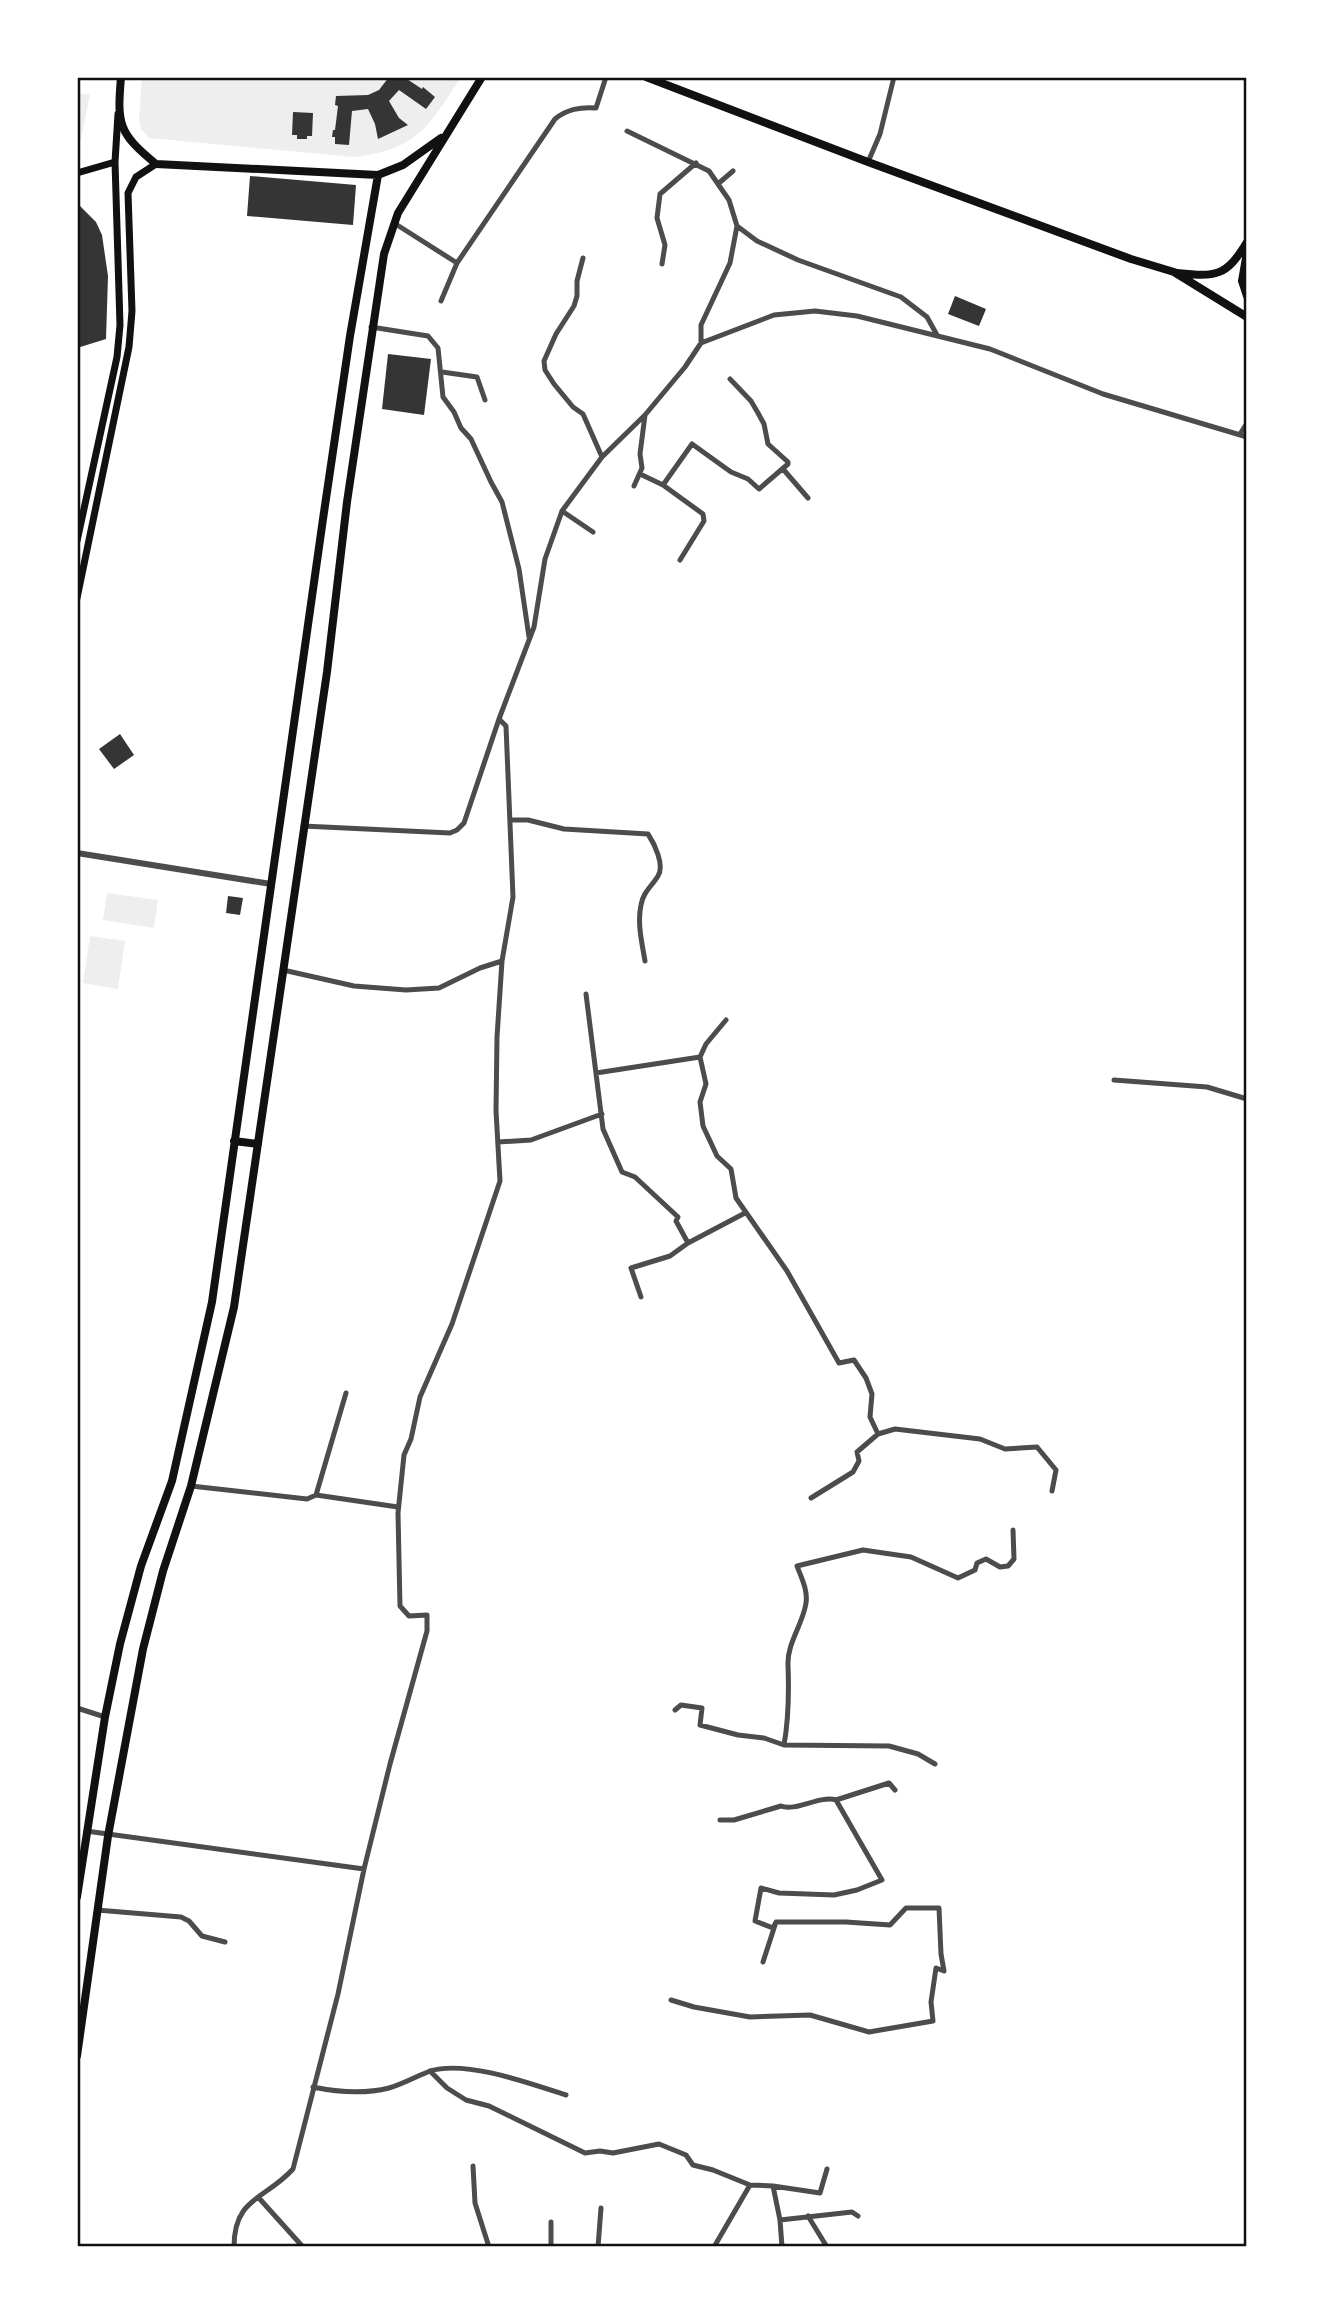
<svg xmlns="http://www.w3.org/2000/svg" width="1324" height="2324" font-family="'Alegreya Sans',sans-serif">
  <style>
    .green { fill: #eee }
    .building { fill: #353535 }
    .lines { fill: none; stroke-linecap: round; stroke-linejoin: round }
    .minor { stroke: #4c4c4c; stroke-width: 5 }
    .tertiary { stroke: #4c4c4c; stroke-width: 6 }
    .secondary { stroke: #111; stroke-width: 7 }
    .trunk { stroke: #111; stroke-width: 8 }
    .neatline { fill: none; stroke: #111; stroke-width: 2.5 }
  </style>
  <rect width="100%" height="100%" fill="#fff"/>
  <path class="green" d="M142 77H461C429 126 417 150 354 157L149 138 141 129 139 120Z
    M77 93 90 95 80 143 77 146Z
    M107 893 158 900 154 928 103 920Z
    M90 936 125 941 118 989 83 983Z"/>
  <path class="building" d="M389 77H404L422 89 423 87 435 97 426 109 399 90 389 101 399 118 408 125 378 139 375 124 368 109 352 111 349 145 335 144V137H332L333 130H335L338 106 335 105 336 96 368 95 379 90Z
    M293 112 313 113 312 136H307V139H297V135H292Z
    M250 176 356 185 353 225 247 216Z
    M77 203 96 222 102 235 108 276 106 339 77 348Z
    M955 296 986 309 979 326 948 314Z
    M388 354 431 359 424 415 382 409Z
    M120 734 134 755 114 769 99 749Z
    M228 896 243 898 240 915 226 913Z"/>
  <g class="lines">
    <path class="minor" d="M627 131 709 171 729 200 737 226 757 241 798 260 901 297 927 317 937 335
      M868 162 880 134 894 77
      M719 183 733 171
      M394 223 457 263
      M583 258 577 281V296L574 306 556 334 544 361 545 370 554 384 573 407 583 414 602 457
      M662 264 665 245 657 218 660 194 696 163
      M441 301 457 263 555 119C567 109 580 107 596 108L606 77
      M371 327 428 336 438 348 443 397 454 412 461 428 471 439 491 482 502 502 519 569 529 637
      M701 343V325L730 263 737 226
      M442 372 477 377 485 400
      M1240 434 1247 423
      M783 469 808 498
      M640 474 663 485 703 514 704 521 680 560
      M663 485 692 444 731 472 748 479 759 489 788 464V462L768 444 764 424 758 413 751 401 730 379
      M634 486 642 468 640 454 645 415
      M562 511 593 532
      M510 820H528L564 829 648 834C654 843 665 865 658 876 652 886 643 892 641 905 637 923 642 943 645 961
      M303 826 450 833 457 830 464 823 499 719 534 627 545 559 562 511 602 457 645 415 685 367 701 343 774 315 815 311 857 316 990 349 1103 394 1247 437
      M283 970 354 986 406 990 439 988 480 968 502 961
      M586 994 603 1129 622 1172 635 1177 678 1217 676 1221 688 1243
      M726 1020 706 1044 700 1057 706 1084 700 1102 703 1126 717 1156 731 1169 736 1198 787 1271 839 1363 854 1360 866 1378 872 1394 870 1417 878 1434
      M596 1073 700 1057
      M1114 1080 1207 1087 1247 1099
      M498 1142 531 1140 602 1114
      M641 1297 631 1268 670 1256 688 1243 745 1213
      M191 1486 307 1499 316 1495 398 1507V1510
      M316 1495 346 1393
      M811 1498 853 1472 859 1461 857 1452 878 1434 895 1429 980 1439 1005 1449 1037 1447 1056 1470 1052 1491
      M77 1708 105 1717
      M675 1710 681 1705 702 1708 700 1725 738 1735 764 1738 784 1745 889 1746 918 1754 935 1764
      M784 1745C789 1717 789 1691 788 1665 787 1643 803 1624 806 1603 808 1590 801 1577 797 1566L863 1550 911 1557 958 1578 975 1570 977 1563 986 1559 1000 1567 1008 1566 1014 1559 1013 1530
      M720 1820H734L781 1806C795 1812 820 1795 836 1800L889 1783 895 1790
      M86 1831 364 1869
      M97 1910 181 1917 189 1921 202 1936 225 1942
      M763 1962 775 1925
      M671 2000 694 2007 750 2017 810 2015 869 2032 933 2021 931 2002 936 1968 944 1971 941 1954 939 1908H906L890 1925 846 1922H776L773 1928 755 1921 761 1888 779 1893 834 1895 857 1890 882 1880 836 1800
      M430 2071C466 2060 529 2083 566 2095
      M313 2087C337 2092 365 2094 389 2088 403 2084 417 2076 430 2071L447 2088 466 2100 489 2106 585 2153 600 2151 613 2153 659 2144 686 2155 693 2165 713 2170 750 2185 714 2247
      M473 2166 475 2203 489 2247
      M750 2185 773 2186 780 2220 782 2247
      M773 2186 820 2193 827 2169
      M258 2197 303 2247
      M808 2216 827 2247
      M780 2220 852 2212 858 2216
      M234 2247C234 2197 265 2200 293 2169L338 1994 364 1869 390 1764 427 1631V1615L409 1616 400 1606 398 1513 404 1455 411 1439 420 1397 452 1324 500 1181 496 1111 497 1037 502 961 513 897 506 726 499 719
      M551 2247V2222
      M598 2247 601 2208"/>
    <path class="tertiary" d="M77 853 271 884"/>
    <path class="secondary" d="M77 173 115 162
      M77 541 117 357 120 325 115 162 118 114
      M77 598 129 347 132 311 128 193 136 177 156 164"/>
    <path class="trunk" d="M121 77C117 124 118 133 156 164L378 175 403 165 441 138
      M646 77 868 162 1131 259 1174 272 1247 317
      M1247 252 1242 281 1247 296
      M1177 273C1216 277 1226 277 1247 242
      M234 1141 258 1144
      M77 1897 105 1717 120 1644 141 1566 172 1481 212 1302 323 519 350 336 378 175
      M77 2056 108 1836 143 1649 163 1571 191 1486 234 1307 327 672 347 502 384 254 398 213 482 77"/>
  </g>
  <rect width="1324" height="2324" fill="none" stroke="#ffffff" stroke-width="158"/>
  <rect x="79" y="79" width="1166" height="2166" class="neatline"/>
</svg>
